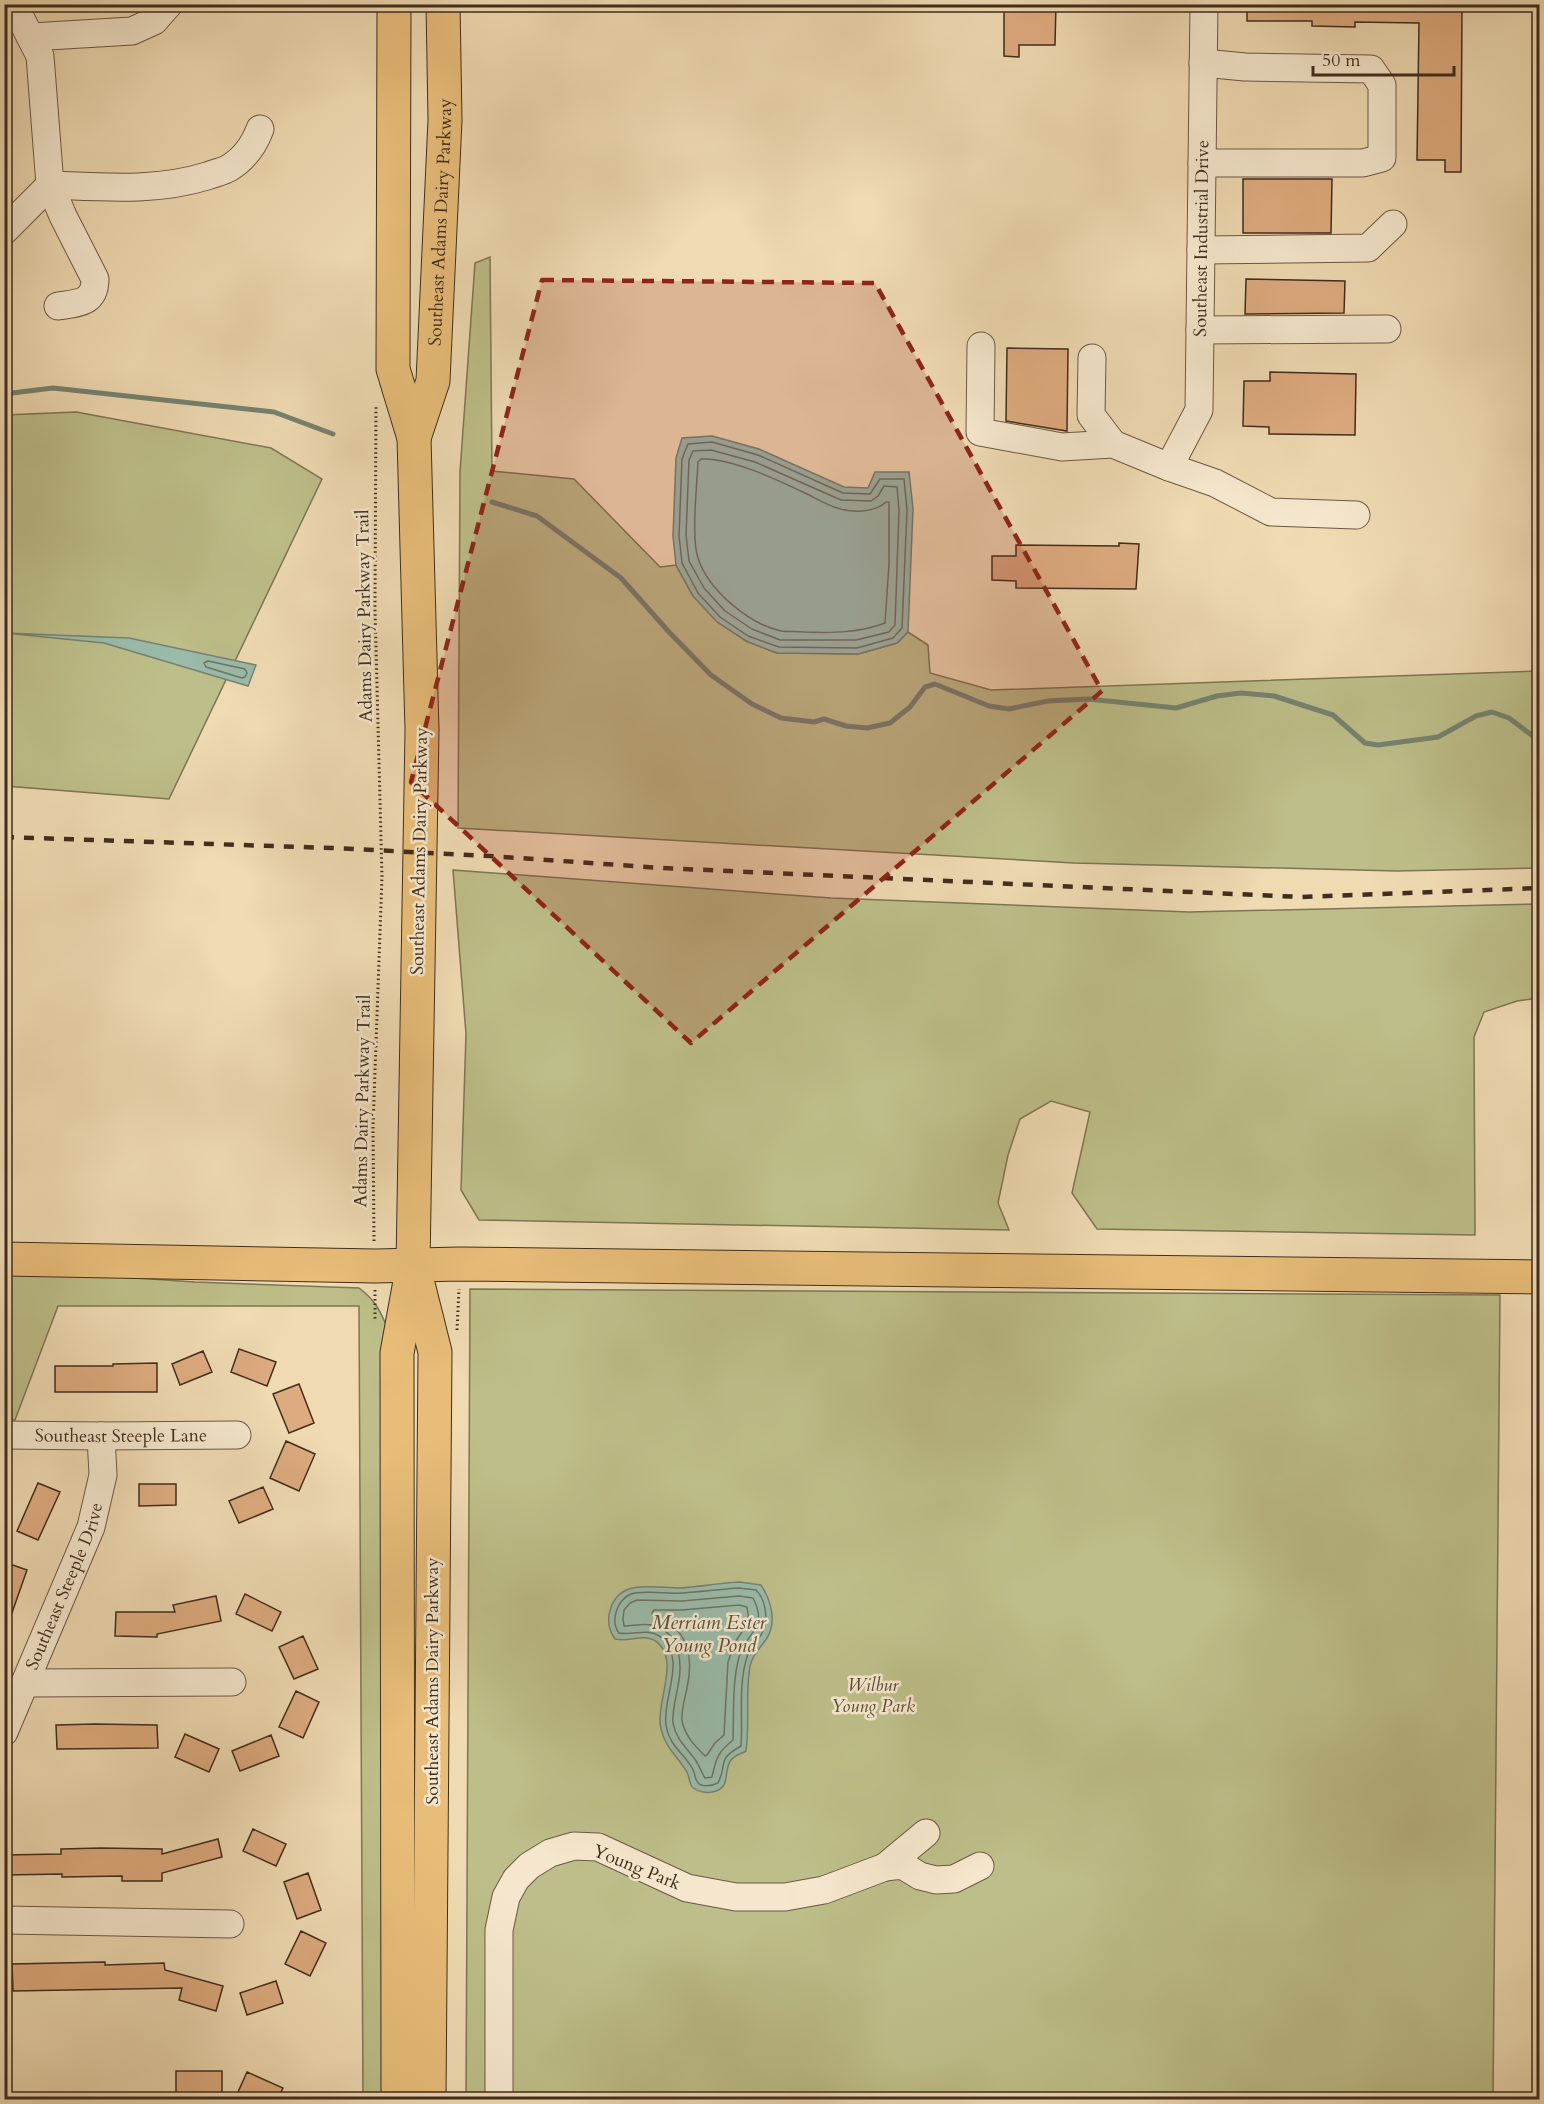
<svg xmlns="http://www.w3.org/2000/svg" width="1544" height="2104" font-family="Cardo,serif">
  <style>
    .green { fill: #bdbe89; stroke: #7e7653; stroke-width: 1.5 }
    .water { fill: #9abba9; stroke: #768271; stroke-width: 1.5 }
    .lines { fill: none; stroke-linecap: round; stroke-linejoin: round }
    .shore { stroke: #6d7463; stroke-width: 1.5 }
    .stream { stroke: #768271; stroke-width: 5 }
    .building { fill: #ddab7f; stroke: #402d1d; stroke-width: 1.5 }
    .minor-casing { stroke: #6c5842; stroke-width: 29 }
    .major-casing { stroke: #402d1d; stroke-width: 35 }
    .path { stroke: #402d1d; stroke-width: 3; stroke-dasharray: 1.5 3; stroke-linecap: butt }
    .minor { stroke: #f5e7cd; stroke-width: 27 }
    .major { stroke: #e8bd79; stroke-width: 33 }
    .rail { stroke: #402d1d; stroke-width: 4.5; stroke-dasharray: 10 10; stroke-linecap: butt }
    .marked { fill: #8f2418; fill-opacity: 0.2; stroke: #8f2418; stroke-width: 4.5; stroke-dasharray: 12 8; stroke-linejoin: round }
    .labels { text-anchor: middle; stroke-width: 5; stroke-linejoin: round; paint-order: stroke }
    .street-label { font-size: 18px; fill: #402d1d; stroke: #f5e7cd }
    .park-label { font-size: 18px; font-style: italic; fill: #594a33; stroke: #f5e7cd }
    .water-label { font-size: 20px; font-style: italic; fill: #565040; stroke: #f5e7cd }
  </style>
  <rect width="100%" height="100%" fill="#efdab2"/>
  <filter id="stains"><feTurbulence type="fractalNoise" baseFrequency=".00333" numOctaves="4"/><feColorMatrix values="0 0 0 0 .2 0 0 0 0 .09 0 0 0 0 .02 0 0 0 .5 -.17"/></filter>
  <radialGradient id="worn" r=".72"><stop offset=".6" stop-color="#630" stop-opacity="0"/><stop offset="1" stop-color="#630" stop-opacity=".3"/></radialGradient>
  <path class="green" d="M490 257 492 471 574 479 660 567 676 565 693 596 746 641 777 653 858 654 897 643 908 632 928 645 930 673 991 690 1539 671V868L1397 871 1074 863 458 828 460 472 475 263Z
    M76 412 271 448 322 479 169 799 5 786 4 415Z
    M453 870 831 898 1189 912 1539 904V998L1517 1001 1484 1012 1474 1037 1475 1235 1097 1229 1072 1193 1090 1112 1051 1101 1020 1119 1008 1155 998 1203 1009 1230 479 1220 461 1190 466 1034Z
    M5 1271 47 1272 195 1282 359 1288C374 1299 380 1310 387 1327L388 2099H363L359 1306H58L15 1420H5Z
    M470 1289 1500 1295 1493 2099 466 2100Z"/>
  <path class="water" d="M712 436 759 449 844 487 868 488 875 472H909L913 509 908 632 897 643 858 654 777 653 746 641 717 622 693 596 676 565 673 536 676 458 682 438Z
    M5 633 129 638 256 665 248 686 104 643Z
    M739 1582 761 1585C771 1600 777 1622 767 1638 760 1649 753 1653 750 1666 745 1694 750 1723 746 1751 741 1754 735 1755 731 1760 723 1770 731 1786 716 1791 708 1794 695 1792 691 1785 689 1780 689 1776 687 1772 677 1756 665 1747 661 1729 655 1704 679 1663 659 1644 647 1631 630 1643 615 1639 603 1623 609 1596 629 1589 642 1584 665 1588 679 1588 699 1587 719 1583 739 1582Z"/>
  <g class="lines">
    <path class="shore" d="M712 442 758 455 843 493 870 494 880 479H904L907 510 902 628 893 638 857 648 779 647 748 636 720 617 698 593 682 563 679 536 682 459 688 444Z
      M711 450 755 462 841 500 871 501 878 496 884 486 897 487 899 510 895 625 889 632 856 640H780L752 629 725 611 704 588 689 561 686 535 689 460 693 451Z
      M701 459C730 457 780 481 807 494 817 499 827 505 837 508 852 513 874 513 886 502H889V564L885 623C859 633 832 633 804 632 797 631 788 632 781 631 749 624 708 590 698 558 691 537 697 486 698 462Z
      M208 661 245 669 247 673 245 677 242 678 206 667 204 663Z
      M739 1588 756 1590C765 1599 767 1613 765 1625 763 1638 751 1644 747 1657 738 1685 743 1717 741 1746 716 1760 728 1763 718 1783 712 1786 700 1788 697 1781 695 1779 695 1775 694 1772 686 1753 670 1749 666 1725 662 1698 686 1662 663 1639 650 1626 634 1636 619 1633 610 1621 617 1600 631 1594 642 1590 669 1594 683 1593 701 1592 720 1589 739 1588Z
      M739 1596 753 1598C769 1629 746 1632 739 1657 732 1683 734 1714 733 1740 718 1752 716 1758 712 1777L705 1778C701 1772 699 1764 694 1758 685 1746 676 1739 673 1723 672 1710 676 1698 678 1686 683 1662 680 1632 652 1625 642 1623 633 1626 624 1626L623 1619 624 1610 630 1603 637 1600 682 1601Z
      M739 1605 747 1607 749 1622 735 1642 728 1662 724 1735 715 1743 707 1755 705 1756C695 1746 685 1736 682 1721 681 1710 685 1699 687 1688 694 1656 688 1627 653 1616L652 1613 654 1610H682Z"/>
    <path class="stream" d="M4 394 53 388 274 412 333 434
      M492 502 537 516 621 578 669 632 711 675 752 704 781 718 814 722 824 719 846 726 867 728 890 723 910 707 925 687 935 684 989 706 1009 709 1048 701 1088 699 1176 708 1217 696 1241 693 1274 696 1333 715 1365 743 1378 745 1438 737 1476 716 1492 712 1509 718 1533 736 1540 738"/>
  </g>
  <path class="building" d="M1004 4H1056L1055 45H1019V57L1004 56Z
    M1247 4H1462L1461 172H1445V160H1417L1419 23 1355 22V27L1312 26V21H1247Z
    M1243 179H1332L1331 233H1243Z
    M1246 279 1345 281 1344 313 1245 314Z
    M1007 348 1068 349 1067 431 1006 421Z
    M1270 372 1356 374 1355 435 1269 434V427L1243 426 1244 381H1270Z
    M1119 543 1139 544 1136 589 1016 588V581L992 580V556H1016V545L1119 546Z
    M239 1349 276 1362 267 1386 231 1372Z
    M203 1351 212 1372 180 1385 172 1364Z
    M157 1363V1392H55V1366H113V1364Z
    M299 1384 314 1423 289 1433 273 1394Z
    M286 1441 315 1454 299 1491 270 1478Z
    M38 1483 60 1492 38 1540 17 1531Z
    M139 1484H176V1505L139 1506Z
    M263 1487 273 1509 239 1523 229 1501Z
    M4 1562 27 1570 7 1627H4Z
    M245 1594 281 1612 272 1631 236 1614Z
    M216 1596 221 1621 157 1634V1637L115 1636 116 1612H175L173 1605Z
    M303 1636 318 1669 294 1679 279 1647Z
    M296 1691 319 1702 303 1738 279 1727Z
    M95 1724 157 1725 158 1748 57 1749 56 1725Z
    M185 1734 219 1749 209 1772 175 1757Z
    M271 1735 279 1756 240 1771 232 1751Z
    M253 1829 286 1844 276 1866 243 1851Z
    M218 1839 222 1857 162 1873V1881H122V1876L62 1877V1874L4 1875V1855L61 1854V1849L101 1848 162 1849V1854Z
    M308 1873 321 1910 297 1919 284 1882Z
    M301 1931 326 1943 310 1976 285 1964Z
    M105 1962V1965L164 1963 165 1970 223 1986 216 2011 179 2000 182 1988 13 1991 12 1964Z
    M276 1981 283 2003 247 2015 240 1993Z
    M176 2071H222V2097L176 2100Z
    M247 2072 283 2088 277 2100H254L238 2092Z"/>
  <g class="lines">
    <defs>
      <g id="minor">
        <path d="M4 10 19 15 40 56 50 185 63 216 95 279C95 304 77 303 58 306"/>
        <path d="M31 37 132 31 154 21 169 4"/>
        <path d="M1202 163H1363L1382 158V85L1371 69 1245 67 1203 63"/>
        <path d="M4 231 50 185C102 187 156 192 207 176 214 173 222 172 229 168 244 159 254 145 260 129"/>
        <path d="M1201 250 1368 248 1393 224"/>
        <path d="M1200 330 1387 329"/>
        <path d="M981 346 980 432 1062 447 1113 444 1169 467 1215 483 1271 512 1356 515"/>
        <path d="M1092 358 1091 415 1113 444"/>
        <path id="s1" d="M1169 467 1199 410 1204 4"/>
        <path id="s2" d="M4 1435 101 1436 237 1435"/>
        <path d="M25 1683 232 1682"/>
        <path id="s3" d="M4 1732 91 1527 103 1475 101 1436"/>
        <path d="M885 1867 926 1833"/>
        <path d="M4 1920 230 1924"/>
        <path d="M499 2100V1930L506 1897 516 1879 529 1866 550 1853 574 1846 598 1847 687 1888 736 1897H785L824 1890 885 1867 902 1865 920 1876 936 1880 954 1879 980 1866"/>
      </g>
      <g id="major">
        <path d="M394 4 393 369 414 438 422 730 413 1265 397 1353 398 2100"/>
        <path id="s4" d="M414 438 433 381 445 120 443 4"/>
        <path d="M4 1259 375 1266 459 1264 1540 1277"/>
        <path d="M416 1276 435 1352 429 2100"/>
      </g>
    </defs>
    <use href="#minor" class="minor-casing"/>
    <use href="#major" class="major-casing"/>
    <path class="path" d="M374 1241 373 1127 382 877 375 609 376 405
      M375 1290V1319
      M457 1330 459 1289"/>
    <use href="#minor" class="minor"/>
    <use href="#major" class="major"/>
    <path class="rail" d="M4 837 332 848 490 856 662 868 1301 897 1540 888"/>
  </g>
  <path class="marked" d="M542 280 875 283 1102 691 691 1043 411 782Z"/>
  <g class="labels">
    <g class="street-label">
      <text dy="6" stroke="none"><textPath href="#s4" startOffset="219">Southeast Adams Dairy Parkway</textPath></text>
      <text dy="6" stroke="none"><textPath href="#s1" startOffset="236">Southeast Industrial Drive</textPath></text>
      <text transform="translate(364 616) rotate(-91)" y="6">Adams Dairy Parkway Trail</text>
      <text transform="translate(419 851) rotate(-89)" y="6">Southeast Adams Dairy Parkway</text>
      <text transform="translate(362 1101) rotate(-89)" y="6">Adams Dairy Parkway Trail</text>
      <text dy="6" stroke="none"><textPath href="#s2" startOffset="117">Southeast Steeple Lane</textPath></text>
      <text dy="6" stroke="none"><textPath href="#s3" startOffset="158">Southeast Steeple Drive</textPath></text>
      <text transform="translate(432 1681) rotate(-90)" y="6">Southeast Adams Dairy Parkway</text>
      <text transform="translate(637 1867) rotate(22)" y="6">Young Park</text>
    </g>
    <g class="park-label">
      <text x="873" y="1691">Wilbur<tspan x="873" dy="21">Young Park</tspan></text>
    </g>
    <g class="water-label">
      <text x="709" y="1629">Merriam Ester<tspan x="709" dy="23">Young Pond</tspan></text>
    </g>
  </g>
  <rect width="1544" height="2104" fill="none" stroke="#efdab2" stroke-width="24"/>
  <rect x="6" y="6" width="1532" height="2092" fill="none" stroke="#402d1d" stroke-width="3"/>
  <rect x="12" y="12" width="1520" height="2080" fill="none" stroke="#402d1d" stroke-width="1.5"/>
  <path d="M1313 66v9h141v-9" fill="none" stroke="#402d1d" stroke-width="3"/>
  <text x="1322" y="66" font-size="18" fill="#402d1d" stroke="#f5e7cd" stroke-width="4.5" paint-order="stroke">50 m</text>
  <rect width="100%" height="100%" filter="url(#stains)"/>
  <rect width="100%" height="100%" fill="url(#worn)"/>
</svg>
